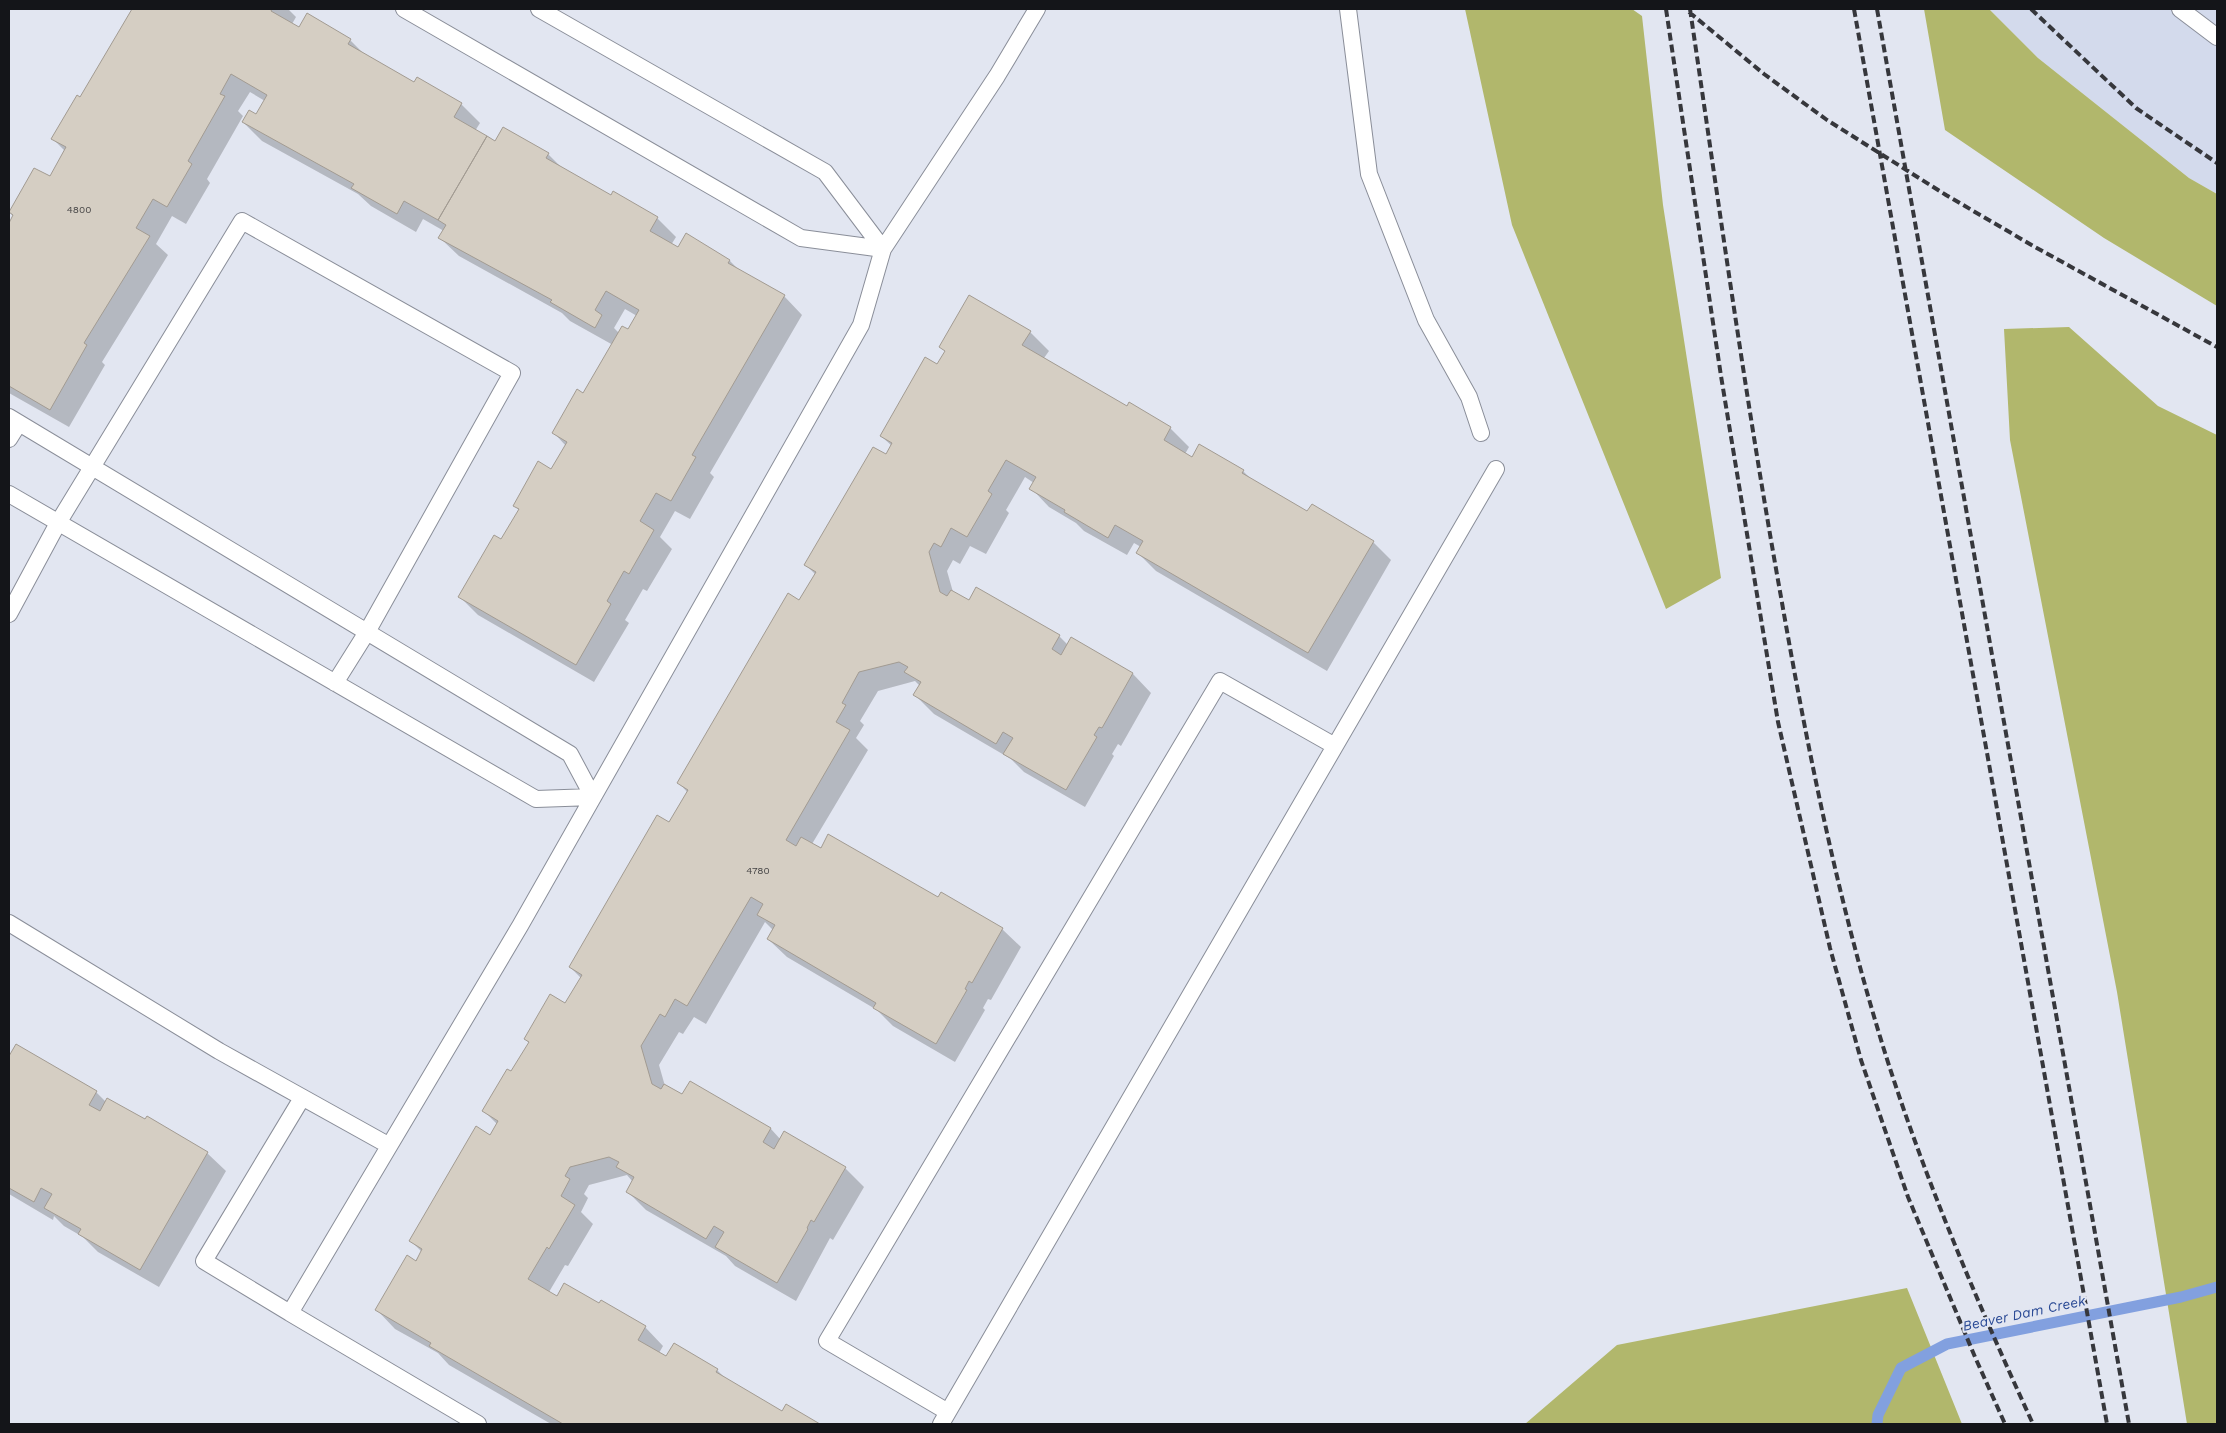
<svg xmlns="http://www.w3.org/2000/svg" width="2226" height="1433" font-family="'Work Sans',sans-serif">
  <style>
    .built { fill: #d3daec }
    .forest { fill: #b1b76c }
    .shadow { fill: #0003; fill-rule: evenodd }
    .lines { fill: none; stroke-linecap: round; stroke-linejoin: round }
    .stream { stroke: #82a0df; stroke-width: 11 }
    .building { fill: #d5cec3; stroke: #a29b92 }
    .service-casing { stroke: #8a8e99; stroke-width: 18 }
    .service { stroke: #fff; stroke-width: 16 }
    .rail { stroke: #36373c; stroke-width: 4; stroke-dasharray: 8 4; stroke-linecap: butt }
    .labels { text-anchor: middle; stroke-width: 4; stroke-linejoin: round; paint-order: stroke }
    .number-label { font-size: 10px; fill: #444344 }
    .water-label { font-size: 14px; font-style: italic; fill: #2a4a95; stroke: #e2e6f1 }
  </style>
  <rect width="100%" height="100%" fill="#e2e6f1"/>
  <path class="built" d="M1989 9H2217V194L2189 178 2038 58Z"/>
  <path class="forest" d="M1465 9H1632L1642 16 1663 205 1721 578 1666 609 1512 225Z
    M1924 9H1989L2038 58 2189 178 2217 194V306L2104 238 1945 130Z
    M2069 327 2158 406 2217 435V1424H2187L2117 992 2010 440 2004 329Z
    M1907 1288 1962 1424H1525L1617 1345Z"/>
  <path class="shadow" d="M133 9H288L296 17 292 24 300 29 350 40 366 56 415 84 418 79 461 104 480 123 475 131 496 142 504 128 548 154 563 169 611 197 614 193 657 218 676 237 671 245 678 249 730 261 740 271 784 296 802 315 710 473 714 477 690 519 675 511 660 537 672 549 647 591 643 589 625 620 629 623 594 682 478 615 460 597 502 541 519 510 514 505 552 471 566 446 554 433 584 395 613 345 570 321 562 313 459 256 440 238 444 231 423 219 416 232 371 206 358 194 262 141 243 122 256 116 265 101 250 92 238 111 243 116 207 179 210 183 186 224 172 216 156 244 168 255 102 362 105 365 69 427 9 393V226L14 217 10 213 50 178 65 151 53 139 81 99ZM625 309 637 316 628 331 619 333 614 328Z
    M1030 332 1049 351 1044 358 1127 407 1129 404 1170 428 1189 447 1185 454 1192 458 1243 471 1252 480 1308 513 1373 542 1391 560 1327 671 1156 571 1138 553 1141 547 1134 543 1127 555 1084 531 1076 523 1049 507 1031 488 1034 483 1025 477 1006 510 1009 513 986 554 970 546 960 564 953 560 947 571 953 592 969 602 1059 636 1068 645 1072 639 1133 674 1151 693 1121 746 1118 744 1112 754 1114 756 1085 807 1024 772 1011 759 934 714 915 695 920 686 915 681 878 691 860 721 864 725 856 738 868 750 812 844 1002 929 1021 947 991 1000 988 999 983 1008 985 1010 955 1062 893 1026 877 1010 787 957 768 939 773 930 765 922 706 1024 694 1017 683 1034 679 1032 659 1065 665 1086 683 1096 690 1083 771 1129 781 1140 845 1168 864 1187 833 1240 830 1238 796 1301 735 1266 726 1256 646 1210 627 1191 633 1182 627 1175 589 1185 584 1194 588 1198 581 1212 593 1224 568 1266 565 1265 549 1292 557 1297 600 1305 645 1327 663 1346 659 1353 666 1357 717 1370 729 1382 783 1412 786 1406 817 1424H551L449 1365 438 1353 395 1329 377 1310 422 1252 411 1241 490 1136 497 1124 484 1111 512 1073 529 1043 525 1039 566 1005 581 978 570 967 670 824 688 793 679 783 800 602 816 575 806 565 886 456 892 446 881 436 938 366 946 352 940 346Z
    M16 1046 96 1092 106 1102 207 1153 226 1171 159 1287 98 1252 83 1237 64 1226 54 1216 53 1220 9 1194V1059Z"/>
  <g class="lines">
    <path class="stream" d="M1877 1424 1878 1415 1901 1368 1947 1344 2181 1297 2217 1287"/>
  </g>
  <path class="building" d="M132 9H272L271 11 299 27 307 13 351 39 348 44 414 82 417 77 462 103 454 117 487 136 438 220 404 201 397 214 351 188 354 184 242 122 249 110 256 114 267 95 231 74 220 94 225 96 188 161 192 164 167 207 153 199 136 228 150 236 84 343 87 345 50 410 9 386V223L13 215 9 212 34 168 50 176 66 147 51 139 77 95 80 97Z
    M503 127 549 153 546 158 611 195 613 191 658 217 650 231 678 247 686 233 730 260 728 263 785 295 692 455 696 457 671 501 656 493 640 521 654 530 629 574 624 571 607 601 611 604 576 665 458 597 494 535 501 539 519 509 513 506 538 461 551 469 567 442 552 433 577 389 583 393 622 326 628 329 639 310 606 291 595 310 602 315 595 328 550 302 552 300 438 238 446 225 438 220 487 136 495 141Z
    M969 295 1031 331 1022 345 1127 406 1129 402 1171 427 1164 440 1192 457 1199 444 1244 470 1242 473 1307 511 1312 504 1374 541 1308 653 1136 553 1143 541 1115 525 1108 538 1064 512 1065 510 1029 489 1036 477 1006 460 988 491 992 494 967 537 951 528 941 547 934 543 929 552 940 592 947 596 951 590 969 600 976 587 1060 635 1052 649 1061 655 1071 637 1133 673 1102 728 1099 727 1094 735 1097 737 1066 790 1003 754 1013 738 1003 732 996 744 913 695 921 682 904 672 908 667 899 662 859 672 842 703 846 705 836 722 850 730 786 840 796 846 801 837 821 848 828 834 938 897 941 892 1003 928 972 983 969 981 965 989 967 990 936 1044 873 1008 876 1003 767 939 775 925 757 915 763 904 751 897 687 1006 675 999 665 1017 660 1014 641 1046 652 1084 661 1089 664 1084 682 1094 690 1081 771 1128 763 1142 774 1149 784 1131 846 1167 814 1222 811 1220 807 1228 808 1229 777 1283 715 1247 724 1232 714 1226 706 1239 626 1192 634 1177 616 1167 619 1162 609 1157 570 1167 565 1176 570 1179 561 1196 575 1205 549 1249 547 1247 528 1279 557 1296 564 1283 599 1303 601 1300 646 1326 638 1340 666 1356 674 1343 718 1369 716 1372 782 1411 786 1404 820 1424H563L429 1346 431 1343 375 1310 407 1255 416 1261 422 1249 409 1241 476 1126 490 1135 498 1121 482 1111 507 1069 511 1071 529 1042 524 1039 550 994 565 1003 582 975 569 967 657 815 669 822 688 790 677 783 788 593 799 600 816 572 804 565 873 447 886 454 892 443 880 436 925 357 937 364 945 351 939 347Z
    M16 1044 97 1091 89 1105 100 1111 107 1098 145 1119 147 1116 208 1152 140 1270 78 1234 81 1229 44 1208 52 1194 41 1188 34 1202 9 1188V1056Z"/>
  <g class="lines">
    <defs>
      <path id="service" d="M404 9 801 238 883 249 825 172 539 9
        M1348 9 1369 174 1426 320 1469 397 1481 433
        M2180 9 2217 37
        M9 417 570 754 593 797 536 799 9 494
        M9 439 19 423
        M9 614 58 523 242 221 512 373 367 632 335 683
        M9 923 219 1051 388 1145
        M302 1098 204 1261 290 1313 520 926 861 325 883 249 997 76 1037 9
        M290 1313 478 1424
        M948 1412 827 1341 1220 681 1335 746
        M941 1424 1496 469"/>
    </defs>
    <use href="#service" class="service-casing"/>
    <use href="#service" class="service"/>
    <path class="rail" d="M1666 9 1721 376 1778 722 1830 948 1861 1060 1908 1197 1975 1357 2005 1424
      M1690 9C1719 205 1746 402 1781 597 1808 752 1839 906 1886 1056 1926 1182 1978 1304 2033 1424
      M1854 9 2107 1424
      M1877 9 2129 1424
      M2031 9 2136 108 2217 163
      M1689 12 1764 74 1827 120 1946 195 2035 247 2217 347"/>
  </g>
  <g class="labels">
    <g class="number-label">
      <text x="79" y="213">4800</text>
      <text x="758" y="874">4780</text>
    </g>
    <g class="water-label">
      <text transform="translate(2024 1313) rotate(-12)" y="5">Beaver Dam Creek</text>
    </g>
  </g>
  <rect width="2226" height="1433" fill="none" stroke="#141519" stroke-width="20"/>
</svg>
